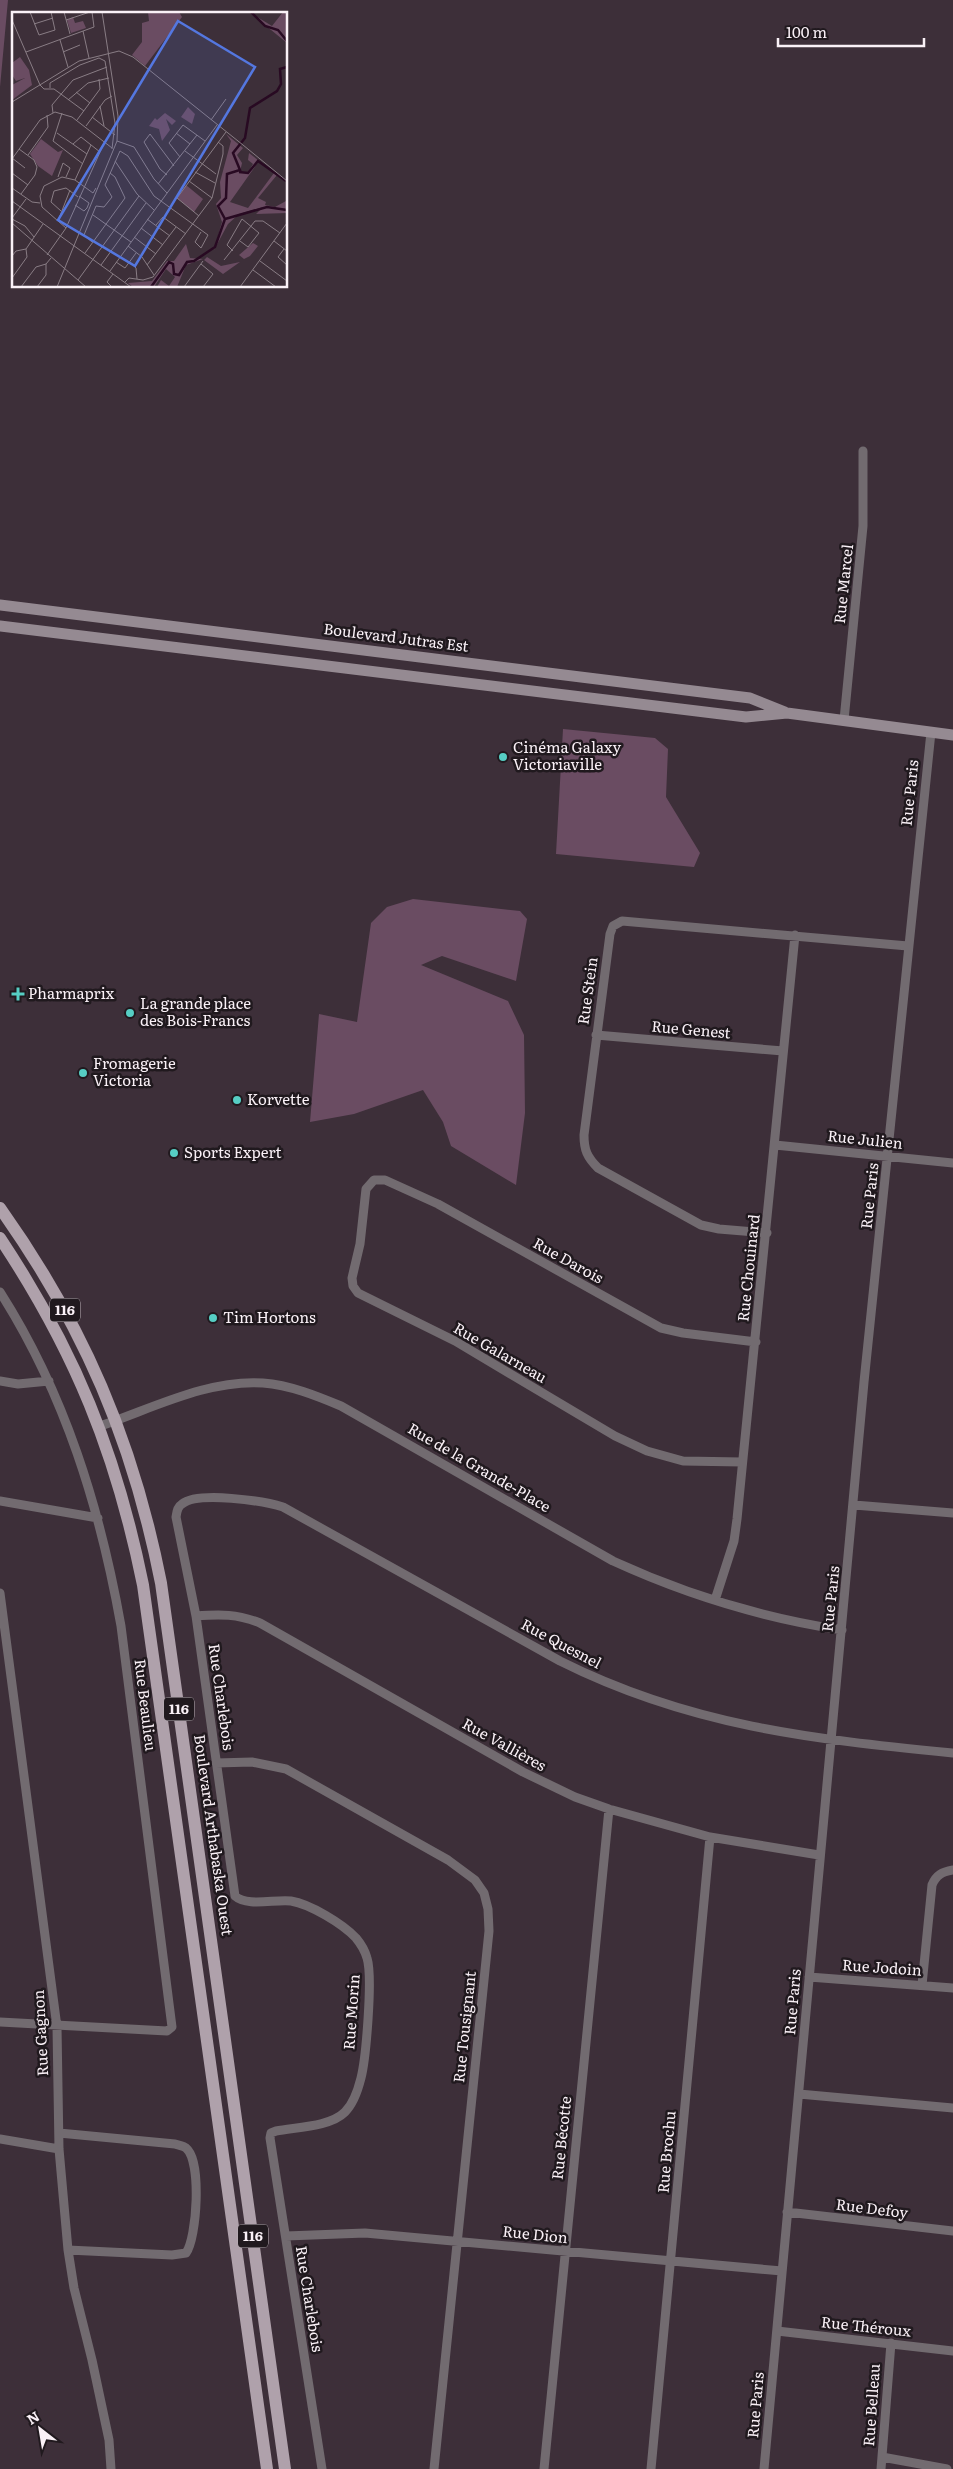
<svg xmlns="http://www.w3.org/2000/svg" width="953" height="2469" font-family="Literata,serif">
  <style>
    .green { fill: #6a4c62 }
    .lines { fill: none; stroke-linecap: round; stroke-linejoin: round }
    .street { stroke: #726b70; stroke-width: 9 }
    .secondary { stroke: #958a92; stroke-width: 11 }
    .primary { stroke: #afa1ab; stroke-width: 12 }
    .poi-dot { fill: #56cec4; stroke: #20191e; stroke-width: 2 }
    .labels { text-anchor: middle; stroke-width: 5; stroke-linejoin: round; paint-order: stroke }
    .shield { fill: #20191e; stroke: #b9b0b6; stroke-width: 1 }
    .shield-label { font-size: 14px; font-weight: bold; fill: #faf1f7 }
    .street-label { font-size: 15px; fill: #faf1f7; stroke: #20191e }
    .poi-label { font-size: 15px; fill: #faf1f7; stroke: #20191e; text-anchor: start }
    .inset-river { fill: none; stroke: #280a22; stroke-width: 2.5 }
    .inset-road { fill: none; stroke: #897d85; stroke-width: 1 }
    .view { fill: #5477e0; fill-opacity: 0.15; stroke: #5477e0; stroke-width: 2.5 }
    .inset-edge { fill: none; stroke: #faf1f7; stroke-width: 2.5 }
  </style>
  <rect width="100%" height="100%" fill="#3d2f39"/>
  <path class="green" d="M0 0H8L0 87Z
    M563 729 655 738 668 749 666 797 700 853 694 867 556 854Z
    M413 899 520 911 527 919 516 981 442 956 421 965 508 1001 524 1035 525 1113 516 1185 451 1146 443 1122 423 1090 354 1114 310 1122 319 1014 357 1022 371 923 387 907Z"/>
  <g class="lines">
    <path class="street" d="M844 720 863 526V451
      M596 1035 783 1051
      M775 1145 953 1163
      M767 1233 719 1229 701 1225 598 1168C587 1157 584 1150 584 1135L610 934 613 926 622 921 908 946
      M0 1292C65 1394 100 1508 121 1626L172 2027 167 2031 0 2022
      M0 1381 18 1384 49 1381
      M100 1426C151 1409 208 1379 263 1383 290 1385 317 1396 341 1406L613 1561C685 1594 763 1618 842 1630
      M742 1462 683 1461 647 1451 615 1436 455 1341 358 1293 353 1286 352 1278 360 1244 366 1189 374 1180H385L438 1204 661 1328 683 1333 756 1342
      M0 1501 98 1518
      M854 1505 953 1513
      M0 1593 57 2027 59 2149 68 2250 74 2288 92 2360 109 2440 111 2469
      M715 1600 734 1541 737 1519 795 935
      M196 1616C221 1614 237 1614 260 1623L523 1772 575 1797 609 1809 710 1837 819 1855
      M216 1763 252 1762 286 1769 448 1860 475 1880 484 1893 488 1909 489 1931 434 2469
      M809 1977 953 1988
      M922 1985 932 1885C936 1875 942 1872 953 1870
      M799 2094 953 2108
      M59 2133 175 2144C178 2145 184 2146 186 2148 202 2161 197 2238 186 2253L172 2255 68 2250
      M0 2139 59 2149
      M787 2212 953 2231
      M286 2236 365 2233 782 2271
      M777 2331 953 2351
      M882 2457 947 2469
      M322 2469 270 2138 271 2133 276 2131C296 2127 330 2127 345 2112 354 2103 358 2090 361 2078 366 2058 373 1977 367 1958 365 1951 361 1944 356 1938 343 1924 310 1904 291 1901 275 1899 247 1907 235 1896L196 1616 176 1517C177 1512 177 1507 182 1504 198 1491 264 1501 283 1507L560 1661C690 1726 811 1739 953 1753
      M544 2469 609 1809
      M651 2469 710 1837
      M764 2469 864 1382 931 732
      M881 2469 891 2343"/>
    <path class="secondary" d="M0 605 750 698 785 712
      M0 626 746 717 787 713 953 735"/>
    <path class="primary" d="M0 1208C84 1326 133 1441 161 1583L285 2469
      M0 1238C75 1351 116 1452 143 1585L267 2469"/>
  </g>
  <g class="poi-dot">
    <circle cx="503" cy="757" r="5"/>
    <path d="M15.5 986.5h5v5h5v5h-5v5h-5v-5h-5v-5h5z"/>
    <circle cx="130" cy="1013" r="5"/>
    <circle cx="83" cy="1073" r="5"/>
    <circle cx="237" cy="1100" r="5"/>
    <circle cx="174" cy="1153" r="5"/>
    <circle cx="213" cy="1318" r="5"/>
  </g>
  <g class="labels">
    <g class="shield">
      <rect x="50" y="1298.5" width="30" height="23" rx="4"/>
      <rect x="164" y="1697.5" width="30" height="23" rx="4"/>
      <rect x="238" y="2224.5" width="30" height="23" rx="4"/>
    </g>
    <g class="shield-label">
      <text x="65" y="1315">116</text>
      <text x="179" y="1714">116</text>
      <text x="253" y="2241">116</text>
    </g>
    <g class="street-label">
      <text transform="translate(844 584) rotate(-84)" y="5">Rue Marcel</text>
      <text transform="translate(396 638) rotate(7)" y="5">Boulevard Jutras Est</text>
      <text transform="translate(910 793) rotate(-84)" y="5">Rue Paris</text>
      <text transform="translate(588 991) rotate(-82)" y="5">Rue Stein</text>
      <text transform="translate(691 1030) rotate(5)" y="5">Rue Genest</text>
      <text transform="translate(865 1140) rotate(6)" y="5">Rue Julien</text>
      <text transform="translate(870 1196) rotate(-84)" y="5">Rue Paris</text>
      <text transform="translate(568 1261) rotate(29)" y="5">Rue Darois</text>
      <text transform="translate(749 1268) rotate(-84)" y="5">Rue Chouinard</text>
      <text transform="translate(500 1353) rotate(30)" y="5">Rue Galarneau</text>
      <text transform="translate(479 1468) rotate(30)" y="5">Rue de la Grande-Place</text>
      <text transform="translate(831 1599) rotate(-84)" y="5">Rue Paris</text>
      <text transform="translate(561 1644) rotate(28)" y="5">Rue Quesnel</text>
      <text transform="translate(221 1697) rotate(82)" y="5">Rue Charlebois</text>
      <text transform="translate(145 1705) rotate(83)" y="5">Rue Beaulieu</text>
      <text transform="translate(504 1745) rotate(29)" y="5">Rue Vallières</text>
      <text transform="translate(213 1835) rotate(82)" y="5">Boulevard Arthabaska Ouest</text>
      <text transform="translate(882 1968) rotate(4)" y="5">Rue Jodoin</text>
      <text transform="translate(793 2002) rotate(-85)" y="5">Rue Paris</text>
      <text transform="translate(352 2012) rotate(-86)" y="5">Rue Morin</text>
      <text transform="translate(465 2027) rotate(-84)" y="5">Rue Tousignant</text>
      <text transform="translate(41 2033) rotate(-93)" y="5">Rue Gagnon</text>
      <text transform="translate(562 2138) rotate(-84)" y="5">Rue Bécotte</text>
      <text transform="translate(667 2152) rotate(-85)" y="5">Rue Brochu</text>
      <text transform="translate(872 2209) rotate(7)" y="5">Rue Defoy</text>
      <text transform="translate(535 2235) rotate(6)" y="5">Rue Dion</text>
      <text transform="translate(309 2299) rotate(81)" y="5">Rue Charlebois</text>
      <text transform="translate(866 2327) rotate(6)" y="5">Rue Théroux</text>
      <text transform="translate(756 2405) rotate(-85)" y="5">Rue Paris</text>
      <text transform="translate(872 2405) rotate(-86)" y="5">Rue Belleau</text>
    </g>
    <g class="poi-label">
      <text x="513" y="753">Cinéma Galaxy<tspan x="513" dy="17">Victoriaville</tspan></text>
      <text x="28" y="999">Pharmaprix</text>
      <text x="140" y="1009">La grande place<tspan x="140" dy="17">des Bois-Francs</tspan></text>
      <text x="93" y="1069">Fromagerie<tspan x="93" dy="17">Victoria</tspan></text>
      <text x="247" y="1105">Korvette</text>
      <text x="184" y="1158">Sports Expert</text>
      <text x="223" y="1323">Tim Hortons</text>
    </g>
  </g>
  <g transform="translate(12 12)">
    <rect width="275" height="275" fill="#3d2f39"/>
    <path d="M136 0H167L170 5 133 54 120 43 130 30V11L137 9ZM237 0 260 14 271 0H275V31ZM61 5 63 11 71 9 74 16 59 21 55 8ZM8 45 17 58 20 73 0 88V73L13 66 4 69 0 63V51ZM176 95 183 102 180 112 169 105ZM153 101 164 109 160 113 154 107 158 118 150 129 147 117 137 114 143 106 145 108ZM214 122 231 136 225 143 230 151 228 160 235 161 238 157 241 152 236 148 237 141 247 149 218 190 236 196 262 161 265 163 246 186 254 190 253 193 263 195 274 189 275 201 244 202 251 195 227 202 216 212 202 238 210 210 204 192 209 186 208 170 219 129ZM29 127 46 140 51 138 40 164 26 154 18 142ZM174 173 191 187 182 200 165 186ZM241 231 246 234 238 244 232 247 227 243ZM174 232 178 246 191 247 174 253 165 275H145L149 268 157 274 163 265 154 257 142 275H121L116 271 140 269 155 249H162ZM195 245 209 254 228 250 211 262 192 248Z" fill="#6a4c62"/>
    <path class="inset-river" d="M239 0 253 14 266 18 275 29M227 160 236 161 246 149 274 169M213 207 255 195 275 198M139 275 157 250 161 252 162 262 167 263 175 250 182 249 203 235 213 207 206 194 214 186 215 162 228 158 221 141 233 126 238 96 265 79 269 72 268 57 275 55"/>
    <path class="inset-road" d="M18 0 27 23 43 18 39 0M52 0 58 22M0 8 28 73M54 8 78 0M22 12 41 6M71 19 77 46M48 28 56 55M14 40 82 15 80 0M51 40 68 33M28 73 32 77H42L72 99M38 76V71L68 53 87 46 93 49 103 111 100 137M64 80 78 91M56 88 76 71 97 66M0 90 67 49 107 39 121 45 231 133M88 94 92 114M41 101 40 93 61 68 95 55M50 101 41 129 71 152M80 105 103 123M65 108 88 77 87 67M199 108 214 87M74 114 93 88 100 84M45 121 75 142M164 121 178 132M105 129 122 135 142 167 155 181M61 132 69 125 88 140M231 133 275 169M7 137 22 148 25 155 23 163 9 182M173 139 204 162M16 143 36 115 35 103M168 145 157 131 171 113 193 129M0 146 13 156M0 147 28 108 43 100 60 105 100 136M103 149 125 182 142 198M183 160 203 171M0 161 16 173M155 163 148 157 132 130 138 122 162 154M46 165 51 151 58 156 54 165M63 168 79 133M177 169 200 186M146 172 185 123M0 176 20 190 28 191M0 189 119 275M63 193 72 199 75 196 77 191 67 184M49 199 39 190 42 179 54 176 66 185M81 203 119 230M187 204 165 186 214 120M0 206 14 187M0 207 13 214 22 225M135 207 158 224M46 209 58 178M0 211 74 275M144 213 151 205 174 222M54 216 30 195 28 184 32 174 50 165 63 168 81 181 84 176M129 216 151 233M122 225 144 242M262 229 275 239M80 230 72 223 84 194 92 195 100 185 93 173 108 139 116 144 142 184 196 223 189 236 183 230 189 220M116 234 130 245 142 263M272 237 266 245 275 253M221 239 215 233 230 207 247 221 236 235 228 229M73 241 113 186 103 165 98 161M35 243 54 216 93 129M0 244 4 239 14 237M212 248 243 209H251L268 221M248 249 275 269M104 250 113 256 124 241M118 250 124 256 125 267M189 252 201 262 191 275M89 253 134 191M135 253 164 215M241 258 264 275M98 259 205 113M0 266 15 245 14 237 31 212M66 268 127 184M113 270 117 266 131 268 141 265 200 186 211 142V134L206 130M9 275 24 255 34 252 39 246M25 275 34 263V252M45 275 105 129 106 104 90 0M100 275 95 270 101 262M172 275 191 249M228 275 275 211"/>
    <path class="view" d="M166 9 243 55 123 254 46 208Z"/>
    <rect width="275" height="275" class="inset-edge"/>
  </g>
  <g transform="translate(40 2429) rotate(329)" stroke="#20191e" stroke-width="4" paint-order="stroke">
  <path d="M0-4L9 19L0 12L-9 19Z" fill="#faf1f7"/>
  <text y="-8" font-size="14" font-weight="bold" text-anchor="middle" fill="#faf1f7">N</text>
  </g>
  <path d="M778 38v8h146v-8" fill="none" stroke="#faf1f7" stroke-width="2.5"/>
  <text x="786" y="38" font-size="15" fill="#faf1f7" stroke="#20191e" stroke-width="4" paint-order="stroke">100 m</text>
</svg>
